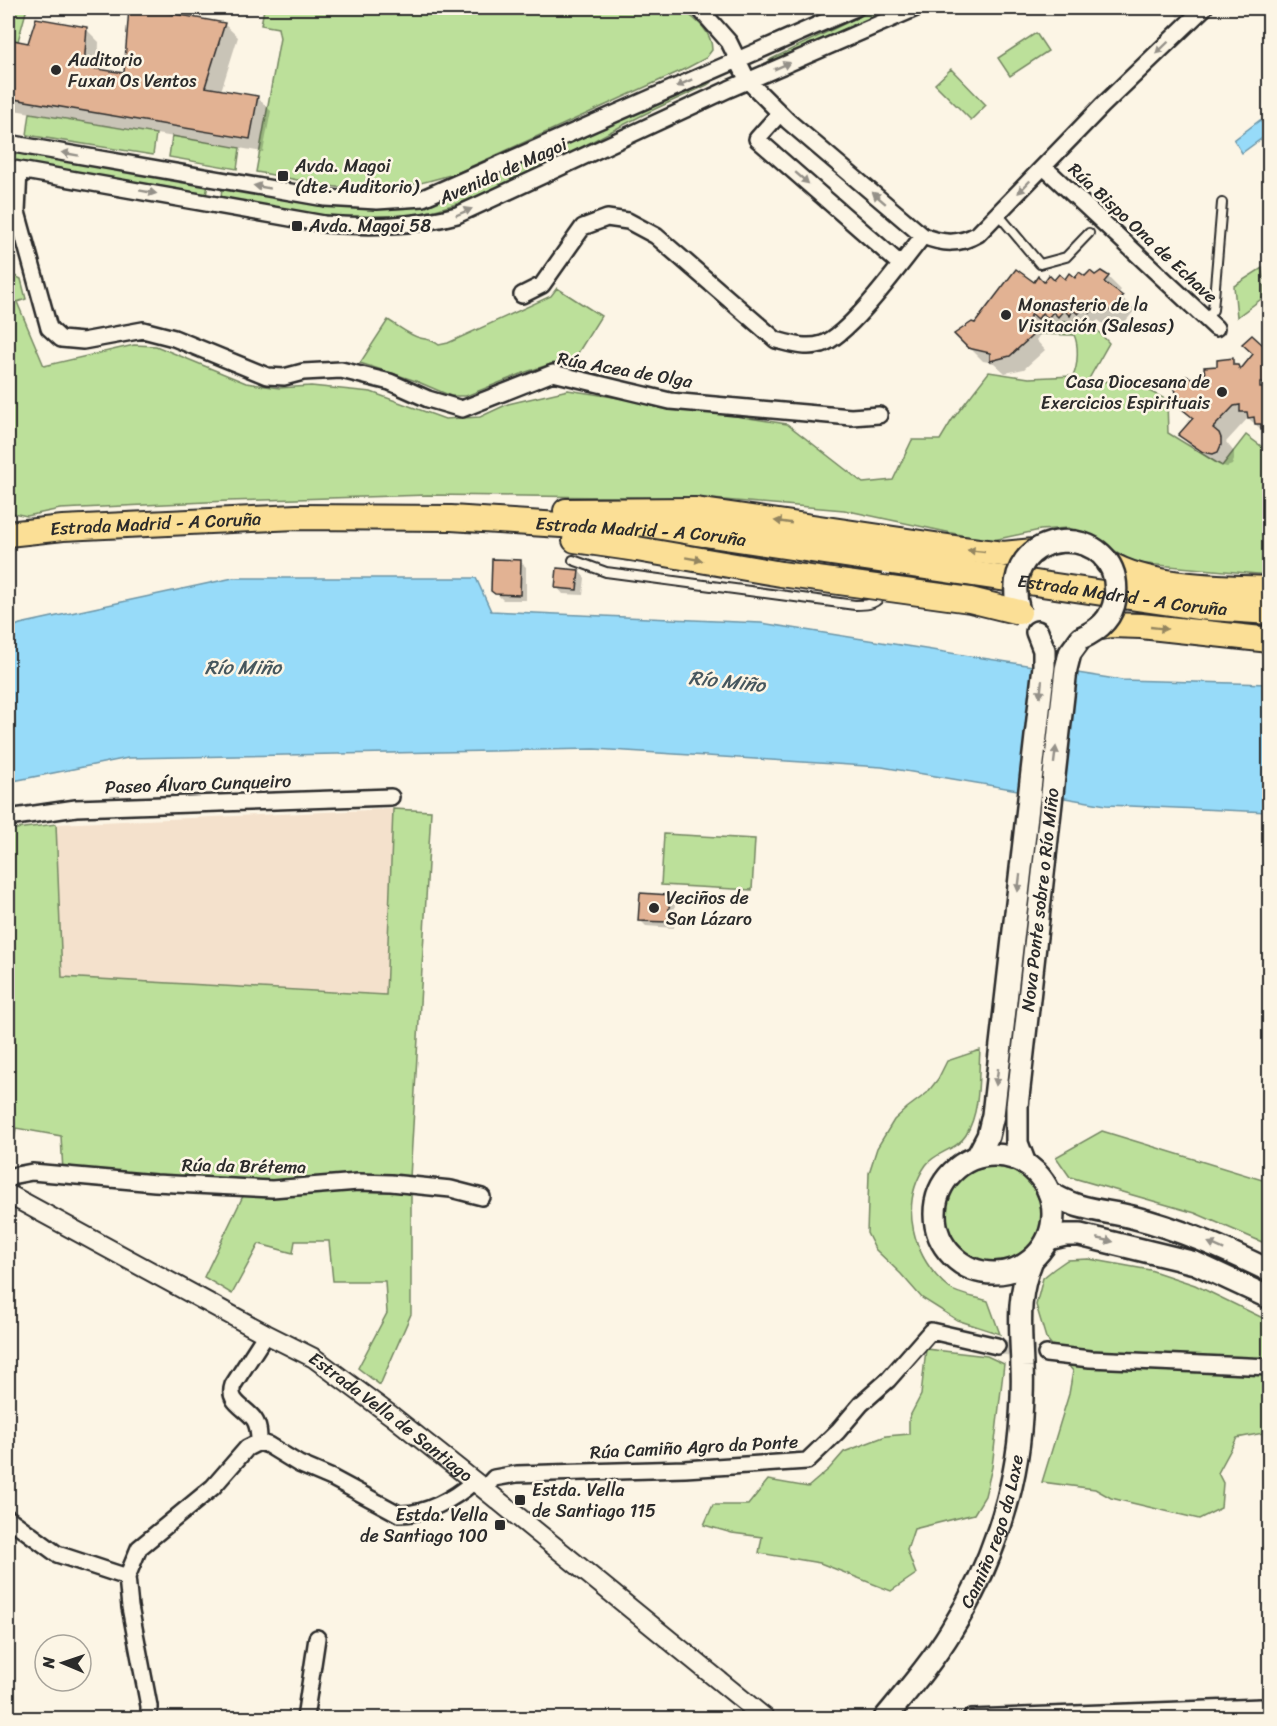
<svg xmlns="http://www.w3.org/2000/svg" width="1277" height="1726" font-family="Sriracha,sans-serif">
  <style>
    .built { fill: #f4e1cc }
    .green { fill: #bce09a; stroke: #748662; stroke-width: 1.5 }
    .water { fill: #97dbf9; stroke: #6c95a7; stroke-width: 1.5 }
    .shadow { fill: #0003 }
    .building { fill: #e2b293; stroke: #2b2b2b; stroke-width: 1.5 }
    .lines { fill: none; stroke-linecap: round; stroke-linejoin: round }
    .minor-tunnel { stroke: #d2cdc0; stroke-width: 15; stroke-dasharray: 15 8; stroke-linecap: butt }
    .service-casing { stroke: #2b2b2b; stroke-width: 12 }
    .minor-casing { stroke: #2b2b2b; stroke-width: 20 }
    .tertiary-casing { stroke: #2b2b2b; stroke-width: 22 }
    .secondary-casing { stroke: #2b2b2b; stroke-width: 26 }
    .trunk-casing { stroke: #2b2b2b; stroke-width: 28 }
    .service { stroke: #fcf5e5; stroke-width: 8 }
    .minor { stroke: #fcf5e5; stroke-width: 15 }
    .tertiary { stroke: #fcf5e5; stroke-width: 18 }
    .secondary { stroke: #fcf5e5; stroke-width: 21 }
    .trunk { stroke: #fbdf96; stroke-width: 24 }
    .secondary-bridge-casing { stroke: #2b2b2b; stroke-width: 26; stroke-linecap: butt }
    .trunk-bridge-casing { stroke: #2b2b2b; stroke-width: 28; stroke-linecap: butt }
    .secondary-bridge { stroke: #fcf5e5; stroke-width: 21 }
    .trunk-bridge { stroke: #fbdf96; stroke-width: 24 }
    .oneway { fill: #949088 }
    .oneway2 { fill: #938560 }
    .poi-dot { fill: #2b2b2b; stroke: #fcf5e5; stroke-width: 2 }
    .labels { text-anchor: middle; stroke-width: 5; stroke-linejoin: round; paint-order: stroke }
    .poi-label { font-size: 18px; fill: #2b2b2b; stroke: #fcf5e5; text-anchor: start }
    .street-label { font-size: 18px; fill: #2b2b2b; stroke: #fcf5e5 }
    .water-label { font-size: 20px; font-style: italic; fill: #46575e; stroke: #fcf5e5 }
  </style>
  <rect width="100%" height="100%" fill="#fcf5e5"/>
  <filter id="ink" filterUnits="userSpaceOnUse"><feTurbulence type="fractalNoise" baseFrequency=".0167" numOctaves="2"/><feDisplacementMap in="SourceGraphic" scale="12" xChannelSelector="R" yChannelSelector="G"/><feConvolveMatrix kernelMatrix="1 2 1 2 8 2 1 2 1" color-interpolation-filters="sRGB"/></filter>
  <g filter="url(#ink)">
    <path class="built" d="M393 809 386 995 62 977 56 824Z"/>
    <path class="green" d="M8 8H27L18 41 8 39Z
      M253 8H680C695 19 712 30 712 50L706 58 687 68 457 173C433 180 409 187 384 189 341 192 298 179 256 172L280 38 278 28 261 25 264 9Z
      M877 8H893L773 64 768 62 771 59Z
      M1036 33 1048 51 1010 76 998 58Z
      M951 69 986 105 971 120 935 84Z
      M707 81 710 83 707 85C684 96 660 106 637 118 548 163 468 217 365 220 346 221 325 216 306 213 278 208 249 203 221 198L222 187 342 207H378L414 205 472 187Z
      M30 113 156 134 153 155 27 135Z
      M172 136 240 148 237 169 169 157Z
      M8 152 208 184 206 196 8 162Z
      M8 255 13 275 21 279 26 299 17 302 44 366 134 345 156 346 246 383 279 388 311 386 371 392 445 419 480 417 508 404 568 390 787 424 863 483 893 480 912 440H940L952 420 989 372 1029 378 1073 376C1078 366 1079 345 1074 335L1036 334 1033 333 1032 329 1035 325 1087 319 1109 343 1086 384 1125 379 1167 400 1168 433 1222 466 1246 435 1269 452V575L1135 563 1089 535 1068 528 1040 530 989 541 844 510 700 498 428 495 228 501 60 509 27 516 8 512Z
      M1262 268 1264 297 1237 317 1234 286Z
      M557 288 601 316 571 364 554 363 526 372 466 396H451L416 381 360 363 388 320C398 326 409 335 420 338 428 340 431 339 439 345L448 343 551 296Z
      M393 809 431 811 410 1178 287 1183 63 1172 61 1136 16 1128 14 1141 8 1140V830L56 824 62 977 386 995Z
      M664 834 755 839 752 890 661 885Z
      M980 1050C978 1078 981 1110 966 1135 957 1150 935 1152 926 1165 898 1205 913 1258 949 1288 958 1295 976 1297 988 1301L1000 1334 957 1320 922 1298 901 1274 875 1249 867 1233 869 1173 877 1148 894 1120 907 1108 927 1093 938 1079 947 1061Z
      M1102 1131 1269 1182V1245L1195 1213 1070 1177 1056 1157Z
      M945 1216a49 49 0 1 1 98 0a49 49 0 1 1-98 0Z
      M411 1188V1314L380 1385 358 1368 387 1313 385 1281H333L329 1241H295L293 1253 259 1244 232 1294 204 1277 245 1192Z
      M1089 1259 1150 1270 1195 1285 1269 1321V1432L1237 1438 1218 1473 1223 1483 1221 1508 1199 1519 1111 1498 1095 1489 1042 1482 1069 1394 1073 1371 1046 1338 1036 1305 1043 1278 1054 1269 1067 1260Z
      M926 1349 987 1356 1004 1364 992 1467 985 1496 974 1514 914 1529 907 1550 916 1574 891 1591 820 1563 759 1553 762 1537 732 1533 704 1525 713 1505H748L768 1480 808 1487 829 1469 844 1452 886 1436 909 1434V1418L921 1395Z"/>
    <path class="water" d="M1260 120 1269 133 1242 153 1234 140Z
      M233 578H476L491 611 761 623 1122 680 1269 684V812L1106 805 882 767 594 749 128 758 8 782V629L20 624Z"/>
    <path class="shadow" d="M131 8 224 24 238 37 221 91 258 98 271 111 263 152 8 109V41L29 44 86 29 99 42 98 71 125 75Z
      M1169 8H1189L1190 11 1178 17Z
      M1108 277 1121 290 1118 294 1135 310 1124 323 1119 318 1114 325 1108 319 1104 325 1098 320 1093 326 1087 322 1084 328 1078 323 1073 329 1067 324 1062 331 1057 326 1052 331 1046 327 1036 340 1045 350 1024 369 1005 373 994 363 983 361 956 334 975 325 1035 284Z
      M1267 318H1270V329L1267 327Z
      M1270 339V437L1248 418 1226 442 1234 452V460L1232 465 1227 467 1218 465 1193 449 1180 435 1194 419 1207 385 1218 367 1232 360 1243 370Z
      M520 561 526 567V600H503L493 590Z
      M579 571 585 578 583 595 563 594 557 587Z
      M669 896 675 902 674 928 646 926 640 920Z"/>
    <path class="building" d="M129 8H142L225 23 205 87 258 96 250 139 8 98V39L28 43 36 18 87 27 84 67 124 73Z
      M1016 269 1034 282 1038 276 1044 282 1049 275 1054 280 1059 274 1065 279 1069 273 1075 278 1079 272 1085 276 1090 271 1095 275 1101 271 1109 276 1104 282 1123 296 1110 311 1105 306 1099 312 1094 306 1090 313 1084 308 1078 314 1073 310 1070 316 1064 310 1058 317 1053 312 1048 318 1042 313 1038 319 1032 314 1022 327 1033 335 1010 356 990 361V353L968 348 954 334 972 322 975 323Z
      M1252 335 1263 345 1270 337 1269 383H1260V388H1268V395L1270 394V436L1268 429 1261 430V424H1255L1254 417 1248 418 1247 412H1240V405L1234 406 1213 428 1219 433 1221 438V445L1218 452 1213 454 1203 452 1178 435 1193 418 1182 409 1178 399 1175 389 1178 381 1186 376 1206 383 1204 367 1217 366V360L1233 358V365H1238L1240 370 1253 354 1242 344Z
      M492 559 521 560 520 595 495 594 491 591Z
      M557 568 579 570 577 590 555 588Z
      M640 893 670 895 668 922 638 921Z"/>
    <g class="lines">
      <path class="minor-tunnel" d="M997 1346 1046 1354"/>
      <defs>
        <path id="service" d="M998 214 1040 264 1066 257 1089 233
          M1206 319 1213 310 1222 203
          M573 560 606 572 855 605C865 605 874 605 880 597L888 566"/>
        <path id="minor" d="M699 8 729 42 748 81 788 121 923 236C943 244 959 245 978 234L1103 105 1204 8
          M780 113 757 139 900 264
          M8 143 325 198 377 201 423 198 856 8
          M1044 167 1216 328
          M8 168 324 224C371 227 412 227 457 215L729 89 916 8
          M19 170 17 212 49 328 61 339 83 341 143 330 174 338 267 376 284 377 303 372 341 370 390 382 428 399 462 409 553 373 670 401 851 417 879 415
          M522 295 542 285 583 227 607 218 628 221 656 236 776 340C791 344 807 349 822 344 849 336 903 261 923 236
          M8 818 76 808 391 797
          M8 1181 11 1176 32 1172 155 1183 272 1189 358 1182 391 1183 451 1189 482 1197
          M1046 1354 1090 1359 1270 1367
          M259 1442C259 1434 259 1426 254 1419 245 1407 227 1402 233 1385L266 1334
          M484 1489 494 1478 517 1474 685 1469 807 1461 838 1431 861 1404 888 1380 931 1331 997 1346
          M8 1518 57 1554 127 1577
          M149 1718V1706L130 1607 127 1577 139 1548 213 1487 247 1448 259 1442 268 1445 299 1464 332 1478 399 1514C425 1515 454 1499 473 1482
          M305 1718 317 1638
          M971 1718 1261 1707 1270 1710"/>
        <g id="tertiary">
          <path id="s1" d="M8 1194 266 1334 314 1358 392 1416 484 1489 765 1718"/>
        </g>
        <g id="secondary">
          <circle cx="994" cy="1214" r="59"/>
          <path d="M977 1157 988 1136 993 1115 1044 666V650L1037 632"/>
          <path id="s2" d="M1025 1164 1017 1143V1106L1066 669 1070 653 1081 638"/>
          <path d="M1049 1192C1075 1210 1103 1210 1132 1217 1180 1229 1225 1249 1270 1271"/>
          <path d="M1048 1239 1065 1235H1080L1195 1263 1270 1298"/>
          <path id="s3" d="M885 1718C908 1690 932 1662 951 1631 990 1569 1017 1491 1021 1417 1022 1401 1023 1384 1022 1367 1021 1327 1016 1298 1032 1260"/>
        </g>
        <g id="trunk">
          <path d="M566 511 696 510 962 549 1003 554 1034 551"/>
          <path id="s4" d="M8 534 63 528 297 517 451 518 704 534 1197 607 1270 612"/>
          <path d="M575 540 637 549"/>
          <path d="M1108 563C1150 588 1221 587 1270 589"/>
          <path d="M1101 627 1110 625 1141 626 1270 640"/>
        </g>
      </defs>
      <use href="#service" class="service-casing"/>
      <use href="#minor" class="minor-casing"/>
      <use href="#tertiary" class="tertiary-casing"/>
      <use href="#secondary" class="secondary-casing"/>
      <use href="#trunk" class="trunk-casing"/>
      <use href="#service" class="service"/>
      <use href="#minor" class="minor"/>
      <use href="#tertiary" class="tertiary"/>
      <use href="#secondary" class="secondary"/>
      <use href="#trunk" class="trunk"/>
      <defs>
        <path id="secondary-bridge" d="M1019 612C994 522 1126 518 1115 599 1112 619 1099 630 1081 638"/>
        <path id="trunk-bridge" d="M637 549 781 574 970 600 1019 612"/>
      </defs>
      <use href="#secondary-bridge" class="secondary-bridge-casing"/>
      <use href="#trunk-bridge" class="trunk-bridge-casing"/>
      <use href="#secondary-bridge" class="secondary-bridge"/>
      <use href="#trunk-bridge" class="trunk-bridge"/>
    </g>
    <defs><path id="oneway-solid" d="M-6-.8H1V-3.2L6.5 0L1 3.2V.8H-6Z" transform="scale(1.5)"/></defs>
    <g class="oneway">
      <use href="#oneway-solid" transform="translate(1162 48) rotate(136)"/>
      <use href="#oneway-solid" transform="translate(782 66) rotate(-24)"/>
      <use href="#oneway-solid" transform="translate(684 83) rotate(156)"/>
      <use href="#oneway-solid" transform="translate(70 154) rotate(-170)"/>
      <use href="#oneway-solid" transform="translate(802 178) rotate(41)"/>
      <use href="#oneway-solid" transform="translate(262 187) rotate(-170)"/>
      <use href="#oneway-solid" transform="translate(1024 187) rotate(134)"/>
      <use href="#oneway-solid" transform="translate(148 192) rotate(10)"/>
      <use href="#oneway-solid" transform="translate(879 198) rotate(-139)"/>
      <use href="#oneway-solid" transform="translate(464 212) rotate(-23)"/>
      <use href="#oneway-solid" transform="translate(1041 689) rotate(96)"/>
      <use href="#oneway-solid" transform="translate(1055 755) rotate(-83)"/>
      <use href="#oneway-solid" transform="translate(1019 883) rotate(97)"/>
      <use href="#oneway-solid" transform="translate(997 1077) rotate(97)"/>
      <use href="#oneway-solid" transform="translate(1105 1240) rotate(12)"/>
      <use href="#oneway-solid" transform="translate(1216 1246) rotate(-156)"/>
    </g>
    <g class="oneway2">
      <use href="#oneway-solid" transform="translate(783 522) rotate(-172)"/>
      <use href="#oneway-solid" transform="translate(976 551) rotate(-174)"/>
      <use href="#oneway-solid" transform="translate(694 559) rotate(10)"/>
      <use href="#oneway-solid" transform="translate(1159 628) rotate(6)"/>
    </g>
  </g>
  <g class="poi-dot">
    <circle cx="56" cy="70" r="6"/>
    <rect x="277" y="170" width="12" height="12" rx="3"/>
    <rect x="291" y="220" width="12" height="12" rx="3"/>
    <circle cx="1006" cy="315" r="6"/>
    <circle cx="1222" cy="392" r="6"/>
    <circle cx="654" cy="908" r="6"/>
    <rect x="514" y="1494" width="12" height="12" rx="3"/>
    <rect x="494" y="1519" width="12" height="12" rx="3"/>
  </g>
  <g class="labels">
    <g class="poi-label">
      <text x="68" y="66">Auditorio<tspan x="68" dy="21">Fuxan Os Ventos</tspan></text>
      <text x="295" y="172">Avda. Magoi<tspan x="295" dy="21">(dte. Auditorio)</tspan></text>
      <text x="309" y="232">Avda. Magoi 58</text>
      <text x="1018" y="311">Monasterio de la<tspan x="1018" dy="21">Visitación (Salesas)</tspan></text>
      <text x="1210" y="388" text-anchor="end">Casa Diocesana de<tspan x="1210" dy="21">Exercicios Espirituais</tspan></text>
      <text x="666" y="904">Veciños de<tspan x="666" dy="21">San Lázaro</tspan></text>
      <text x="532" y="1496">Estda. Vella<tspan x="532" dy="21">de Santiago 115</tspan></text>
      <text x="488" y="1521" text-anchor="end">Estda. Vella<tspan x="488" dy="21">de Santiago 100</tspan></text>
    </g>
    <g class="street-label">
      <text transform="translate(503 171) rotate(-24)" y="6">Avenida de Magoi</text>
      <text transform="translate(1143 233) rotate(43)" y="6">Rúa Bispo Ona de Echave</text>
      <text transform="translate(625 370) rotate(10)" y="6">Rúa Acea de Olga</text>
      <text dy="6" stroke="none"><textPath href="#s4" startOffset="148">Estrada Madrid - A Coruña</textPath></text>
      <text dy="6" stroke="none"><textPath href="#s4" startOffset="634">Estrada Madrid - A Coruña</textPath></text>
      <text dy="6" stroke="none"><textPath href="#s4" startOffset="1120">Estrada Madrid - A Coruña</textPath></text>
      <text transform="translate(198 784) rotate(-2)" y="6">Paseo Álvaro Cunqueiro</text>
      <text dy="6" stroke="none"><textPath href="#s2" startOffset="267">Nova Ponte sobre o Río Miño</textPath></text>
      <text transform="translate(244 1166) rotate(1)" y="6">Rúa da Brétema</text>
      <text dy="6" stroke="none"><textPath href="#s1" startOffset="444">Estrada Vella de Santiago</textPath></text>
      <text transform="translate(694 1447) rotate(-3)" y="6">Rúa Camiño Agro da Ponte</text>
      <text dy="6" stroke="none"><textPath href="#s3" startOffset="218">Camiño rego da Laxe</textPath></text>
    </g>
    <g class="water-label">
      <text x="243" y="674">Río Miño</text>
      <text transform="translate(727 681) rotate(6)" y="7">Río Miño</text>
    </g>
  </g>
  <rect width="1277" height="1726" fill="none" stroke="#fcf5e5" stroke-width="30"/>
  <rect x="15" y="15" width="1247" height="1696" fill="none" stroke="#2b2b2b" stroke-width="2" filter="url(#ink)"/>
  <g transform="translate(63 1663) rotate(272)"><circle r="28" fill="#fcf5e5" stroke="#a8a49b" stroke-width="1.5"/>
  <path d="M0-4.5L10 22L0 15L-10 22Z" fill="#2b2b2b"/>
  <text y="-9" font-size="16" font-weight="bold" text-anchor="middle" fill="#2b2b2b">N</text>
  </g>
</svg>
